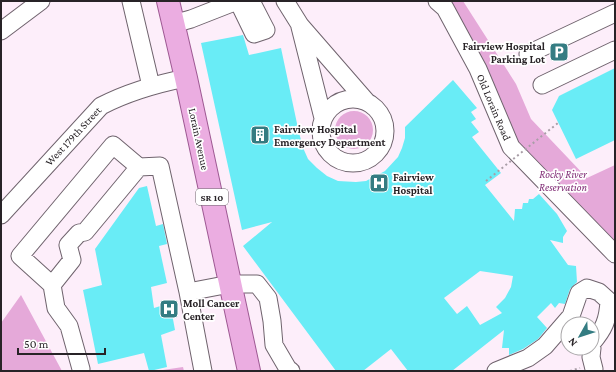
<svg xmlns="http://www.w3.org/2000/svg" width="616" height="372" font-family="'Crimson Pro',serif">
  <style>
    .green { fill: #e5a9d9 }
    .building { fill: #69ecf6; fill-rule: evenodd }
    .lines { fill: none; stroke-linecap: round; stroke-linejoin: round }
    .minor-casing { stroke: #6f636d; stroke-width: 19 }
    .major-casing { stroke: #9e5993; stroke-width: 24 }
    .path { stroke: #a99ea7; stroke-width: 2; stroke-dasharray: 2 3; stroke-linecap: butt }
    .minor { stroke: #fff; stroke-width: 17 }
    .major { stroke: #ebade1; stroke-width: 22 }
    .path-bridge { stroke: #a99ea7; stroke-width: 2; stroke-dasharray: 2 3; stroke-linecap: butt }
    .labels { text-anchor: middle; stroke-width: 3.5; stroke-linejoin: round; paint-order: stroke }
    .shield { fill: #fff; stroke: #686568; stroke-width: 1 }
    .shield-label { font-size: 10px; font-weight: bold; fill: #282327 }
    .poi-label { font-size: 11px; font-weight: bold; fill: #282327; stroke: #fff; text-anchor: start }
    .street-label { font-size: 11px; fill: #282327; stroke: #fff }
    .park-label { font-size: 11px; font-style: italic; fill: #812d76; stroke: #fff }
  </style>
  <rect width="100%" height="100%" fill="#fdeefa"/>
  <path class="green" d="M445 1H463L516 84 531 119 587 178 615 165V253L511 150Z
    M335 130a19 19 0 1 1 38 0a19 19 0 1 1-38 0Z
    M21 295 62 371H1V323Z
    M183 367 184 371H156Z"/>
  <path class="building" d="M243 35 249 55 281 48 299 133 304 150 308 159 317 168 327 176 338 181 356 182 366 181 385 171 398 157 402 148 405 138V127L453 80 477 108 471 112 476 119 471 122 479 132 472 137 501 173 485 185 514 221 515 209H522L523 203H528L529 199H533L539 194 557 214 567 231 563 237V243L550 240 568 265 576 266 577 282 570 289 565 304 559 303 555 308 551 303 537 317 547 328 538 339 523 349 509 355V348H502L504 330 452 371H408L391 349 363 371H336L243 246 272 222 242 230 201 43ZM480 271 513 276 511 287 505 298 496 307 502 313 480 325 467 306 457 314 444 298Z
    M615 68V140L576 159 552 110 559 96Z
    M147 186 156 226 163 224 167 244 159 246 167 283 151 287 154 308 170 303 175 330 161 335 167 367 150 371H149L144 353 98 364 83 290 102 285 95 249 139 188Z"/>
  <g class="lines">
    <defs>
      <path id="minor" d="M131 1 151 86
        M238 1 254 34 266 30 251 1
        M285 1 300 25 367 102
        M437 1 445 8 478 69 511 147 615 254
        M173 24 191 19 237 1
        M300 27 323 118
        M1 31 41 1
        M528 54 615 13
        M542 85 615 50
        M321 131a32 32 0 1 1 64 0a32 32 0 1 1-64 0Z
        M1 215 101 106C128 92 156 84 186 78
        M52 285 72 260 68 245 79 233 85 232 139 167
        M188 292 230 284H257L268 298 272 321 274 345 288 369 291 371
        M592 348 591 357 594 369
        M81 369 69 326 56 308 52 285 20 256 113 145 139 167 160 166 188 292 203 371
        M496 371 528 358 545 346 571 316 579 293 587 288 599 292 609 301C608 320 604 329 592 343"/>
      <path id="major" d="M168 1 186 78 249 371"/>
    </defs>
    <use href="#minor" class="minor-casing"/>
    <use href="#major" class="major-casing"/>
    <path class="path" d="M570 371 580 368"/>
    <use href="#minor" class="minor"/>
    <use href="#major" class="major"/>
    <path class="path-bridge" d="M486 181 558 123"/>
  </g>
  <defs>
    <symbol id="parking-square" viewBox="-11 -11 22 22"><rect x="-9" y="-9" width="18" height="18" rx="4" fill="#347c82" stroke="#fff"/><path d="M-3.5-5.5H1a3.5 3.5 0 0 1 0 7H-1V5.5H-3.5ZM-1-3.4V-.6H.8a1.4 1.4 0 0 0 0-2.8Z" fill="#fff"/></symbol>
    <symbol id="building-square" viewBox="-11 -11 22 22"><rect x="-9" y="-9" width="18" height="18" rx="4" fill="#347c82" stroke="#fff"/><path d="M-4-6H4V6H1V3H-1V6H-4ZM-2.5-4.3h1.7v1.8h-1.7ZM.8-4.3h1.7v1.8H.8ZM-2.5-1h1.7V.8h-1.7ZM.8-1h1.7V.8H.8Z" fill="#fff"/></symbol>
    <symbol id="hospital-square" viewBox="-11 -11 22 22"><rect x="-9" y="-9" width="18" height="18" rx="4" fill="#347c82" stroke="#fff"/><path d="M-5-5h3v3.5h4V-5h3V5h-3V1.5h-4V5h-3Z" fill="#fff"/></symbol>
  </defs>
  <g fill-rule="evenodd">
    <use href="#parking-square" x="548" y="41" width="22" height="22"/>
    <use href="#building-square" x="249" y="124" width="22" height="22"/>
    <use href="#hospital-square" x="368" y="172" width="22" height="22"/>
    <use href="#hospital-square" x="158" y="298" width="22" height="22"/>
  </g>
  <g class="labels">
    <rect class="shield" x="196" y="189" width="32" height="16" rx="3"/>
    <g class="shield-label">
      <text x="212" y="201">SR 10</text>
    </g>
    <g class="poi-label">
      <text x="545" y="50" text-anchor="end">Fairview Hospital<tspan x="545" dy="13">Parking Lot</tspan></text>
      <text x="274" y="133">Fairview Hospital<tspan x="274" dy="13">Emergency Department</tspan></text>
      <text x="393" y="181">Fairview<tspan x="393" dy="13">Hospital</tspan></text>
      <text x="183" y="307">Moll Cancer<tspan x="183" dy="13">Center</tspan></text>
    </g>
    <g class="street-label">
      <text transform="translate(494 107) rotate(67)" y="4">Old Lorain Road</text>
      <text transform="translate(73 136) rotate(-47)" y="4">West 179th Street</text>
      <text transform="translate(199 139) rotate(78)" y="4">Lorain Avenue</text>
    </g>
    <g class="park-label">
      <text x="563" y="178">Rocky River<tspan x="563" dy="13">Reservation</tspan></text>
    </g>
  </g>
  <rect width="616" height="372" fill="none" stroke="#282327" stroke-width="4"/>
  <g transform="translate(580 336) rotate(231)"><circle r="19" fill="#ffffff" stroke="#a9a7a9"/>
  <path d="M0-3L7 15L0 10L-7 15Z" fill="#347c82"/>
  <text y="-6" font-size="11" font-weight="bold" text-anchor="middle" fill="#282327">N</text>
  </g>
  <path d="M18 348v6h87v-6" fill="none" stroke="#282327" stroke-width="2"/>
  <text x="24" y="348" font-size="12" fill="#282327" stroke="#ffffff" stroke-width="3" paint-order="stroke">50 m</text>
</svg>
